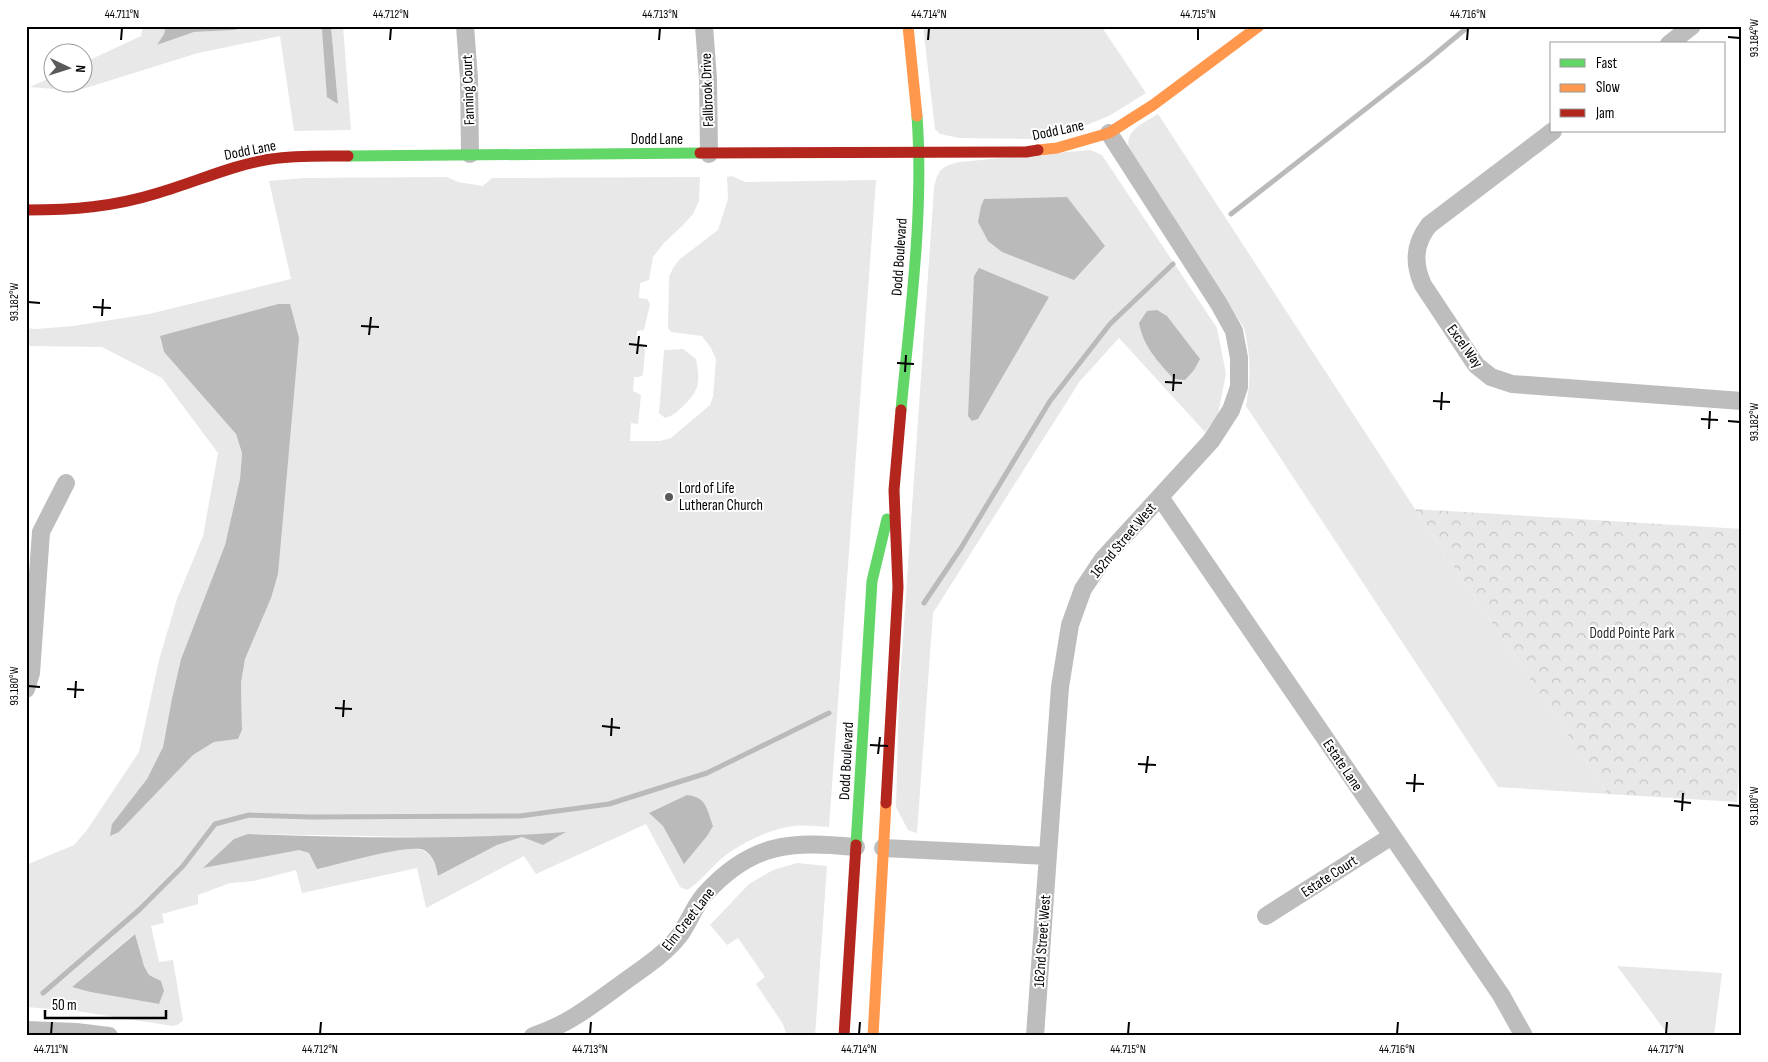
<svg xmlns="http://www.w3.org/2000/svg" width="1768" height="1062" font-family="'Sofia Sans Condensed',sans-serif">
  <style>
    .grass { fill: #e8e8e8; fill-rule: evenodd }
    .park { fill: url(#park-crowns) }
    .water { fill: #bababa }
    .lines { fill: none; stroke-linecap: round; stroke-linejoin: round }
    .stream { stroke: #bababa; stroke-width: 5 }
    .street { stroke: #bdbdbd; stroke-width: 18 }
    .fast { stroke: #63d668; stroke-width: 11 }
    .slow { stroke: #ff974d; stroke-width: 11 }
    .jam { stroke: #b3261e; stroke-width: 11 }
    .ticks { fill: none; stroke: #000; stroke-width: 2 }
    .poi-dot { fill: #595959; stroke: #fff; stroke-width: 2 }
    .labels { text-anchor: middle; stroke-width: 4; stroke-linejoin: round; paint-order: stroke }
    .street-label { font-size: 15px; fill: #000; stroke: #fff }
    .poi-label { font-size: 15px; fill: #000; stroke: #fff; text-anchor: start }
    .park-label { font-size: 15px; fill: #2d2d2d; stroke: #fff }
    .neatline { fill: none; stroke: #000; stroke-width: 2 }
    .ticks-label { font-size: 12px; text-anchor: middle; fill: #000 }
  </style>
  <defs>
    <pattern id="park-crowns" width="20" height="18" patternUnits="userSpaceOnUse" patternTransform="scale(1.25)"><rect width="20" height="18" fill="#e8e8e8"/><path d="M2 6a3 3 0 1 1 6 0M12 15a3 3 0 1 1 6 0" fill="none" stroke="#c5c5c5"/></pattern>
  </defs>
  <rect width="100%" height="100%" fill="#fff"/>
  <path class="grass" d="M143 26H166L164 34 157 45 194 32 234 30 250 26H320L322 30 338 103 331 26H343L351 130 294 131 280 36 198 53 76 91 30 87 52 77V82H82L83 63 141 36Z
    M923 26H1101L1146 93 1109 116 1077 129 1038 139 959 138 940 134 935 129Z
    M1158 114 1415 509 1608 794 1498 787 1246 406C1251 379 1251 355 1244 328L1129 149C1124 130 1144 123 1158 114Z
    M1090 150 1102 155 1217 328 1226 374 1218 414 1205 432 1119 338 1080 381 933 613 917 833 908 830 896 807 899 696 934 188C938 170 940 167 959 162Z
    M732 176 745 182 876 180 829 827C815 826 798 824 783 828 764 832 736 846 721 859 709 869 701 882 687 890L680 887 646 824 536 874 524 856 426 908 417 868 302 893 296 870 254 881 230 883 198 895V904L162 914 164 923 151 926 159 962 173 960 183 1020 179 1024 173 1026 76 1011 26 1007V865L74 845 87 830 139 752 159 660 177 599 203 536 218 453 162 378 102 347 26 346V328L36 329 73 326 149 314 291 279 269 181 305 178 447 177 458 182 483 186 492 178 700 177 699 201 693 214 682 226 664 243 653 257 649 280 640 283 639 298 647 299 650 304 644 330 637 331 636 346H643L645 350 643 375 639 377H634L633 391 641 395 638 424 631 423 630 441H660L671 438 710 405 713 397 716 359 711 348 702 336 671 332 668 328 669 277 673 268 680 259 718 230 728 199 727 177ZM278 304H290L271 598 245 659 241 683 242 730 238 739 214 742 193 755 119 832 112 824 147 779 163 747 172 698 181 659 225 545 240 479 242 453 236 434 164 352 160 337ZM564 833 543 845 522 837 497 845 439 876C435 866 435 857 424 851 414 845 327 852 309 853L299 849 204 868 248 834 419 837H503ZM134 934 144 966 149 975 159 1004 90 992 72 987Z
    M683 349 696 359C701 383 699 392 681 408 676 413 672 416 665 418L659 413 664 350Z
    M797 863 827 866 815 1036H787L783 1024 756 984 765 977 738 938 727 945 710 925 749 884 773 870Z
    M1617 966 1722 973 1714 1036H1669Z"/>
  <path class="park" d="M1415 509 1742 529V729L1737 802 1608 794Z"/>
  <path class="water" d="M166 26H250L234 30 194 32 157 45 164 34Z
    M320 26H331L338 104 327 97 322 30Z
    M1067 197 1105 246 1074 280 1002 252 988 241 978 222 981 206 984 199Z
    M979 268 1049 297 978 419 972 421 968 416 974 276Z
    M278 304H290L299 338 278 574 271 598 245 659 241 683 242 730 238 739 214 742 193 755 119 832 110 836 112 824 147 779 163 747 172 698 181 659 225 545 240 479 242 453 236 434 164 352 160 336Z
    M1157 310 1167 316 1200 359 1194 370 1185 380 1174 379C1158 362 1143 346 1139 323L1147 311Z
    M687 795C707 797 707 810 713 826L707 836 684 864 663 826 649 813Z
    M566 832 543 845 522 837 497 845 438 876C436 866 434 856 424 850 409 843 336 865 317 869L309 853 299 850 203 868 234 839 248 834C354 838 460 840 566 832Z
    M135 934 144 966 149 975 161 981 164 991 159 1004 90 992 72 987Z"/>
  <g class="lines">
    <path class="stream" d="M1231 214 1427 61 1469 26
      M924 603 961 548 1050 401 1110 324 1173 264
      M43 993 139 910 183 866 215 824 249 815 311 817 520 816 609 804 707 773 829 713"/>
    <path class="street" d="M465 26 469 79 470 154
      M704 26 708 79 709 154
      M1669 44 1692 26
      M1553 131 1429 225C1414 244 1413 263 1423 285L1476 365 1491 377 1512 384 1742 401
      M1160 497 1501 995 1524 1036
      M26 689 31 673 41 532 66 483
      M883 848 1048 856
      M1266 916 1392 836
      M26 1030 76 1032 109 1036
      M533 1036C568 1025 595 1003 624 982 643 968 664 955 679 936 689 923 694 906 705 894 752 842 791 841 856 847
      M1035 1036 1060 687 1070 625 1083 589 1103 559 1211 441 1231 410 1239 387V358L1234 331 1219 304 1109 133"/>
    <path class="fast" d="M348 156 700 153
      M901 410C910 313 924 214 917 116
      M856 845 872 581 887 519"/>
    <path class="slow" d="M908 26 917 116
      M1038 150 1057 148 1109 133 1153 105 1259 26
      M873 1036 886 803"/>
    <path class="jam" d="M700 153 1026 152 1038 150
      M26 210C73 210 113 207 158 193 196 182 232 165 271 159 296 155 323 156 348 156
      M886 803 898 587 894 490 901 410
      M844 1036 856 845"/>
  </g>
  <path class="ticks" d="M1728 37 1740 38M121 40 122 28M390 40 391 28M659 40 660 28M928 40 929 28M1198 40V28M1467 40 1468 28M28 302 40 303M93 307 111 308M102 316 103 299M361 326 379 327M369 335 371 317M629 344 647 346M637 354 639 336M897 363 914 364M905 372 906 355M1165 382 1182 383M1173 391 1174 374M1433 401 1450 402M1441 410 1442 392M1701 419 1718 420M1728 421 1740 422M1709 429 1710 411M28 686 40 687M67 689 84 690M75 698 76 681M335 708 352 709M343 717 344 700M602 726 620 728M611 736 612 718M870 745 888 746M878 754 880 737M1138 764 1156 765M1146 773 1148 756M1406 783 1424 784M1414 792 1415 774M1674 801 1691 803M1728 805 1740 806M1682 811 1683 793M51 1034 52 1022M320 1034 321 1022M590 1034 591 1022M859 1034 860 1022M1128 1034 1129 1022M1397 1034 1398 1022M1666 1034 1667 1022"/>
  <circle class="poi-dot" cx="669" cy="497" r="5"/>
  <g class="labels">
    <g class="street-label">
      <text transform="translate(468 90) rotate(-92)" y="5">Fanning Court</text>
      <text transform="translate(707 90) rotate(-92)" y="5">Fallbrook Drive</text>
      <text transform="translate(1058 130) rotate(-12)" y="5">Dodd Lane</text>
      <text x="657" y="144">Dodd Lane</text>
      <text transform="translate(250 150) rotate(-11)" y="5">Dodd Lane</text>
      <text transform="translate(899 257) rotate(-86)" y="5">Dodd Boulevard</text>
      <text transform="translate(1465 346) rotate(54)" y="5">Excel Way</text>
      <text transform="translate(1123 540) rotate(-50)" y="5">162nd Street West</text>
      <text transform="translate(846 761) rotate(-87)" y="5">Dodd Boulevard</text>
      <text transform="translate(1343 765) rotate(56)" y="5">Estate Lane</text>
      <text transform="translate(1329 876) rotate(-33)" y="5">Estate Court</text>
      <text transform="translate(688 919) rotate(-52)" y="5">Elm Creet Lane</text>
      <text transform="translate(1042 941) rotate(-86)" y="5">162nd Street West</text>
    </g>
    <g class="poi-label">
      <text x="679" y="493">Lord of Life<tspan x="679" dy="17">Lutheran Church</tspan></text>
    </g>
    <g class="park-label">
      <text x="1632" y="638">Dodd Pointe Park</text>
    </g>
  </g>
  <rect width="1768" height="1062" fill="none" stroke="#ffffff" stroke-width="55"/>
  <rect x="1550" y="42" width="175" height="90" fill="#ffffff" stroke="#999999"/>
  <rect x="1560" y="59" width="25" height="8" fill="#63d668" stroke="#999999"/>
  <text x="1596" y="68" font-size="15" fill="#000000">Fast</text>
  <rect x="1560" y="84" width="25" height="8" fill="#ff974d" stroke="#999999"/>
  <text x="1596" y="92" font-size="15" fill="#000000">Slow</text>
  <rect x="1560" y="109" width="25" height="8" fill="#b3261e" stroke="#999999"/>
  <text x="1596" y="118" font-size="15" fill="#000000">Jam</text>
  <g transform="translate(68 68) rotate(94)"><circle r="24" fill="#ffffff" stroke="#999999"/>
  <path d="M0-4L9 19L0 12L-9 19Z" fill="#595959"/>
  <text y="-8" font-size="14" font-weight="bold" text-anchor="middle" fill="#000000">N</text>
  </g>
  <path d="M45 1010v8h121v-8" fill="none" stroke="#000000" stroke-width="2.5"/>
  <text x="52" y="1010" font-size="15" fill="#000000" stroke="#ffffff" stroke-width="4" paint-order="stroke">50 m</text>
  <rect x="28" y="28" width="1712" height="1006" class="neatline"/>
  <g class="ticks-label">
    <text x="122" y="18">44.711°N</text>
    <text x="391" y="18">44.712°N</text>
    <text x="660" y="18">44.713°N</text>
    <text x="929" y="18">44.714°N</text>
    <text x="1198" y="18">44.715°N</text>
    <text x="1468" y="18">44.716°N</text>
    <text transform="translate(1754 38) rotate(-90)" y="4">93.184°W</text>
    <text transform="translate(14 302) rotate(-90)" y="4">93.182°W</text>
    <text transform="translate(1754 422) rotate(-90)" y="4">93.182°W</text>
    <text transform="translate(14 686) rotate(-90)" y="4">93.180°W</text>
    <text transform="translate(1754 806) rotate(-90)" y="4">93.180°W</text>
    <text x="51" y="1053">44.711°N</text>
    <text x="320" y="1053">44.712°N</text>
    <text x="590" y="1053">44.713°N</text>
    <text x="859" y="1053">44.714°N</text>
    <text x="1128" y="1053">44.715°N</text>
    <text x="1397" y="1053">44.716°N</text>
    <text x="1666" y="1053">44.717°N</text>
  </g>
</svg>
